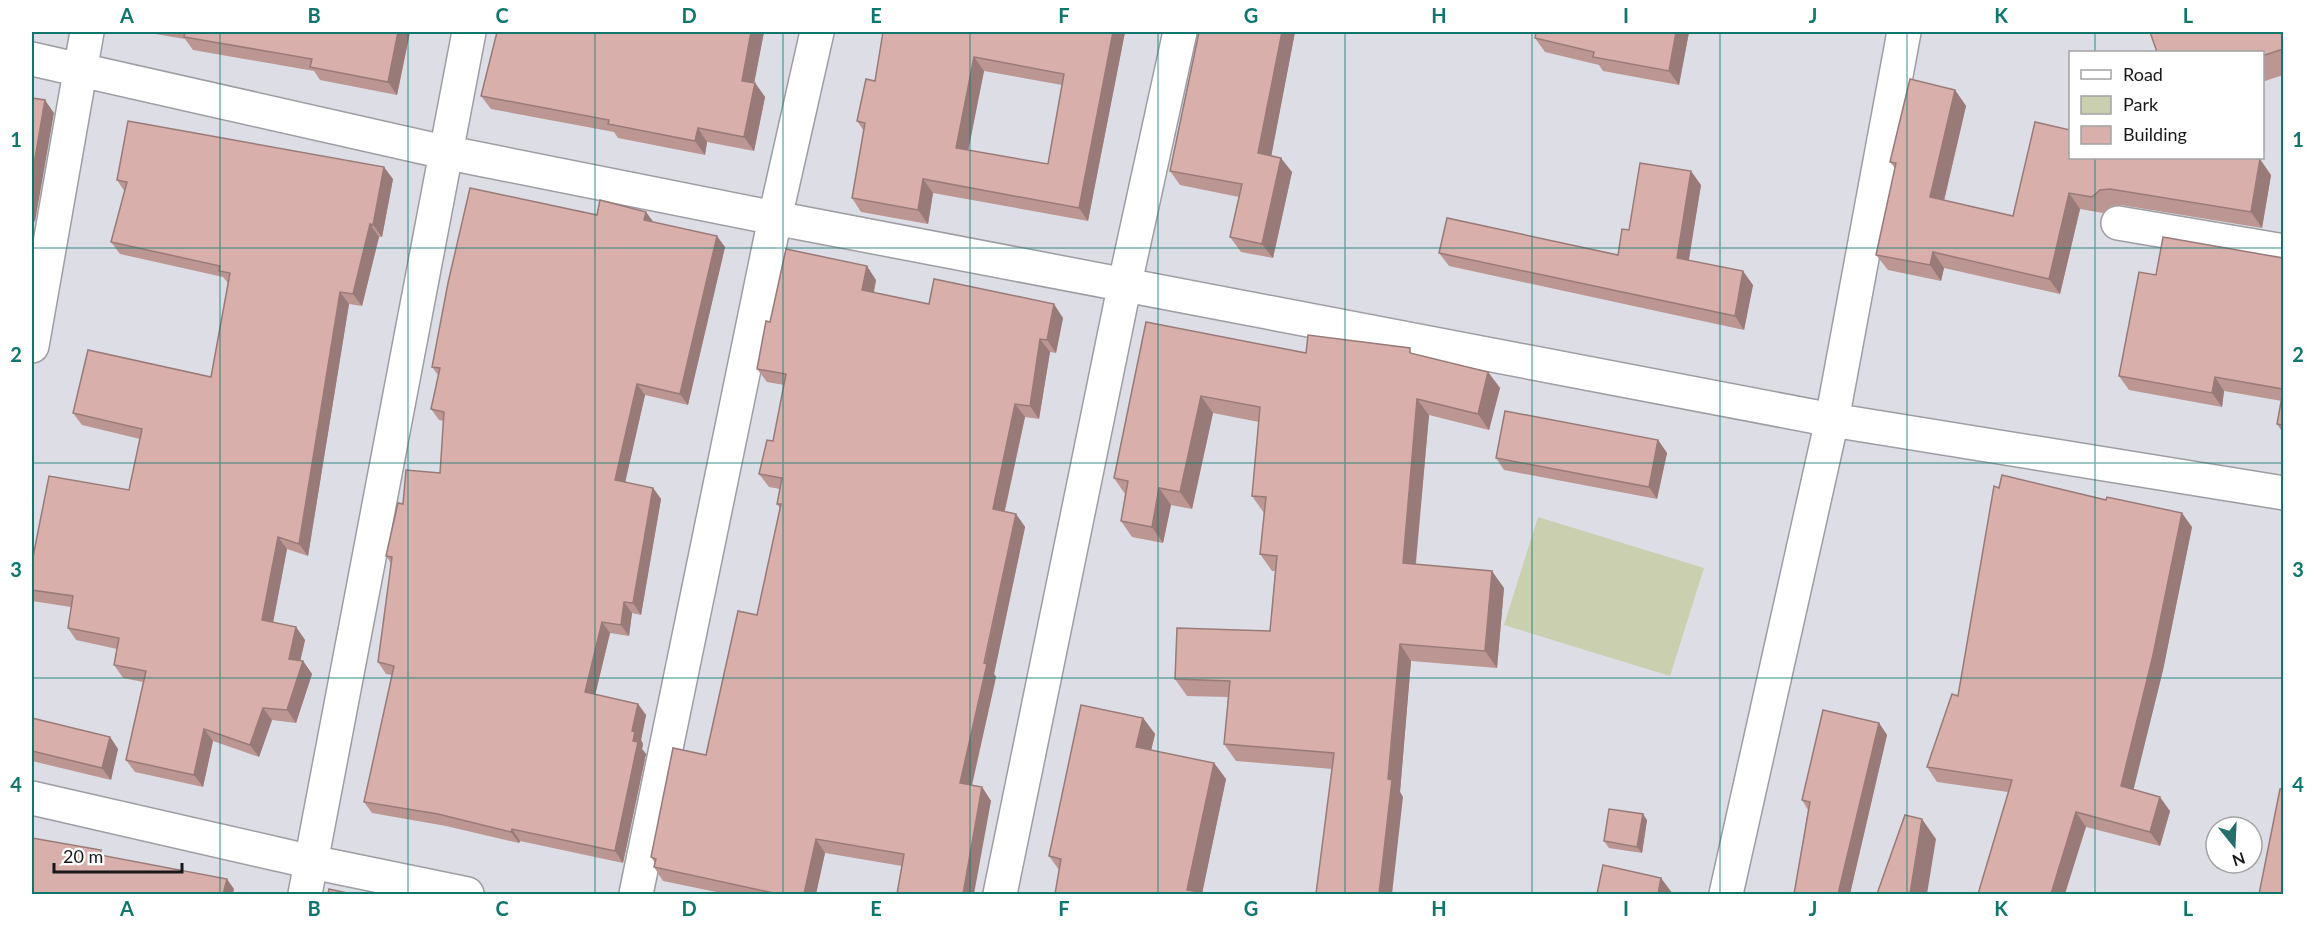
<svg xmlns="http://www.w3.org/2000/svg" width="2315" height="926" font-family="Lato,sans-serif">
  <style>
    .green { fill: #cacfaf }
    .lines { fill: none; stroke-linecap: round; stroke-linejoin: round }
    .minor-casing { stroke: #9d9da4; stroke-width: 36 }
    .minor { stroke: #fff; stroke-width: 33 }
    .wall { fill: #bb9693; fill-rule: evenodd }
    .shaded-wall { fill: #987a78 }
    .building { fill: #d9afab; stroke: #987a78; stroke-width: 1.5; fill-rule: evenodd }
    .grid { fill: none; stroke: #0f766e; stroke-width: 1.5; stroke-opacity: 0.55 }
    .neatline { fill: none; stroke: #0f766e; stroke-width: 2 }
    .grid-label { font-size: 20px; text-anchor: middle; font-weight: bold; fill: #0f766e }
  </style>
  <rect width="100%" height="100%" fill="#dddee5"/>
  <path class="green" d="M1538 517 1704 568 1670 676 1504 625Z"/>
  <g class="lines">
    <defs>
      <path id="minor" d="M32 59 444 152 775 218 1832 420 2284 493
        M2118 223 2284 251
        M32 346 87 32
        M32 798 312 862 467 894
        M305 894 469 32
        M636 894 775 218 817 32
        M1000 894 1125 283 1180 32
        M1726 894 1832 420 1904 32"/>
    </defs>
    <use href="#minor" class="minor-casing"/>
    <use href="#minor" class="minor"/>
  </g>
  <path class="wall" d="M148 32H410L397 95 320 80 314 71 193 50 185 39 149 33Z
    M497 32H764L754 83H755L765 97 754 151 707 142 705 155 618 138 614 132 491 109 481 96Z
    M883 32H1125L1088 221 933 193 928 224 861 212 852 198 864 131 857 121 875 81ZM984 71 1062 85 1048 164 968 150Z
    M1199 32H1295L1271 156 1292 172 1273 258 1241 252 1230 237 1239 197 1180 185 1170 171Z
    M1689 32 1679 85 1603 71 1599 65 1545 52 1535 38Z
    M2283 32V75L2262 82V52Z
    M1955 90 1966 106 1944 201 2013 216 2070 158 2271 175 2262 228 2121 205 2111 206 2103 213 2080 209 2060 294 1944 268 1941 281 1888 270 1876 255 1895 168 1890 162Z
    M393 179 382 237H379L362 306 349 304 308 556 287 549 273 623 296 627 305 640 300 661H303L312 674 296 723 272 720 259 757 213 741 203 787 135 772 126 760 143 682 123 678 114 665 117 649 76 640 68 628 71 607 32 601V557H33L129 490 140 439 82 425 73 413 211 377 228 283 223 277 120 254 111 242 125 192 117 180Z
    M1701 185 1688 261 1753 285 1744 330 1449 266 1439 253 1618 255 1629 230Z
    M646 212 653 222 725 247 688 405 645 395 625 482 653 488 661 499 641 615 632 613 629 636 610 633 595 695 638 704 646 715 641 740 643 744 642 749 646 754 623 863 520 841 519 843 446 826 372 813 364 802 392 675 386 674 378 662 391 563 386 556 403 504 440 473 444 421 439 420 431 409 438 375 432 367 597 215Z
    M2283 258V433L2277 424 2282 401 2224 391 2222 407 2129 390 2119 376 2156 275Z
    M876 280 874 293 929 304 1063 318 1056 353 1050 352 1039 419 1025 417 1005 511 1016 514 1025 527 994 674 996 677 972 786 982 787 991 801 902 866 825 853 816 894H726L663 881 654 867 655 863 651 857 706 755 757 615 780 508 777 504 780 489 769 487 759 474 773 441 784 385 767 382 757 369 770 322Z
    M1146 322 1306 353 1414 354 1488 372 1500 388 1489 430 1429 415 1416 564 1504 588 1497 668 1411 661 1400 792 1403 797 1332 769 1236 761 1224 744 1228 697 1187 696 1175 679 1270 631 1275 571H1272L1260 554 1264 513 1252 496 1259 422 1213 413 1192 509 1171 505 1163 543 1132 537 1121 521 1125 494 1114 478Z
    M1658 440 1667 453 1657 499 1504 470 1496 458Z
    M1999 488 2192 527 2163 670 2133 789 2170 811 2160 846 2086 827 2008 792 1937 782 1927 767 1958 696Z
    M32 718 110 737 118 749 111 780 32 761Z
    M1143 718 1155 734 1151 750 1214 763 1226 779 1202 893 1059 870 1049 856Z
    M1879 723 1887 735 1850 894H1794L1808 810 1802 800Z
    M1647 820 1642 853 1609 848 1604 841Z"/>
  <path class="shaded-wall" d="M398 32H410L397 95 388 82Z
    M751 32H764L752 94 742 81Z
    M1113 32H1125L1088 221 1079 208Z
    M1282 32H1295L1269 168 1258 153Z
    M1676 32H1689L1679 85 1669 71Z
    M974 57 984 71 966 162 956 148Z
    M755 83 765 97 754 151 744 137Z
    M1955 90 1966 106 1941 213 1930 197Z
    M45 100 54 113 35 222 32 218V176Z
    M698 128 707 142 705 155 695 141Z
    M1281 158 1292 172 1273 258 1262 244Z
    M2260 159 2271 175 2262 228 2251 212Z
    M384 167 393 179 382 237 373 225Z
    M1691 171 1701 185 1687 272 1677 258Z
    M923 179 933 193 928 224 918 210Z
    M2069 193 2080 209 2060 294 2049 279Z
    M646 212 654 223 644 220Z
    M370 224 379 237 362 306 353 294Z
    M717 236 725 247 688 405 680 394Z
    M1933 252 1944 268 1941 281 1930 265Z
    M867 266 876 280 871 303 862 290Z
    M1743 271 1753 285 1744 330 1735 316Z
    M340 292 349 304 308 556 299 544Z
    M1054 304 1063 318 1056 353 1047 340Z
    M1040 339 1050 352 1039 419 1030 406Z
    M1488 372 1500 388 1489 430 1478 414Z
    M2215 377 2224 391 2222 407 2212 393Z
    M637 384 645 395 623 492 615 480Z
    M1201 396 1213 413 1192 509 1180 492Z
    M1417 399 1429 415 1414 580 1403 563Z
    M1015 404 1025 417 1002 522 993 509Z
    M1658 440 1667 453 1657 499 1649 487Z
    M653 488 661 499 641 615 633 603Z
    M1159 488 1171 505 1163 543 1152 527Z
    M2182 513 2192 527 2163 670 2131 800 2121 786Z
    M1016 514 1025 527 994 674 996 677 969 797 960 783Z
    M278 537 287 549 271 633 262 620Z
    M1492 571 1504 588 1497 668 1485 651Z
    M624 602 632 613 629 636 621 625Z
    M602 622 610 633 593 704 585 692Z
    M296 627 305 640 298 671 289 659Z
    M1400 644 1411 661 1400 792 1403 797 1392 894H1379Z
    M303 661 312 674 296 723 287 710Z
    M638 704 646 715 641 740 643 744 642 749 646 754 623 863 615 851 633 741 632 731Z
    M263 708 272 720 259 757 250 745Z
    M1143 718 1155 734 1148 764 1136 747Z
    M1879 723 1887 735 1850 894H1838Z
    M204 729 213 741 203 787 194 775Z
    M110 737 118 749 111 780 102 768Z
    M1214 763 1226 779 1202 894 1187 890Z
    M982 787 991 801 974 894H963Z
    M2160 797 2170 811 2160 846 2150 832Z
    M2076 812 2086 827 2065 894H2051Z
    M1643 814 1647 820 1642 853 1637 847Z
    M1922 819 1936 839 1927 894H1910Z
    M512 829 520 841 519 843 511 832Z
    M816 839 825 853 816 894H804Z
    M1661 878 1673 894H1658Z
    M227 879 234 889 233 894H223Z"/>
  <path class="building" d="M185 32H398L388 82 310 67 312 59 184 37Z
    M497 32H751L742 81 755 83 744 137 698 128 695 141 608 124 609 120 481 96Z
    M883 32H1113L1079 208 923 179 918 210 852 198 865 123 857 121 866 79 875 81ZM974 57 1064 74 1048 164 956 148Z
    M1199 32H1282L1258 153 1281 158 1262 244 1230 237 1242 184 1170 171Z
    M1536 32H1676L1669 71 1593 57 1594 52 1535 38Z
    M2150 32H2283V49L2262 56V52H2157Z
    M1910 79 1955 90 1930 197 2013 216 2035 122 2070 130V158H2251L2260 159 2251 212 2110 189 2100 190 2092 197 2069 193 2049 279 1933 252 1930 265 1876 255 1896 163 1890 162Z
    M32 98 45 100 32 176Z
    M128 121 384 167 373 225 370 224 353 294 340 292 299 544 278 537 262 620 296 627 289 659 303 661 287 710 263 708 250 745 204 729 194 775 126 760 146 671 114 665 119 638 68 628 73 596 32 590V557H33L49 476 129 490 142 429 73 413 88 350 211 377 230 273 219 271 220 266 111 242 127 182 117 180Z
    M1640 163 1691 171 1677 258 1743 271 1735 316 1439 253 1447 218 1618 255 1622 229 1629 230Z
    M470 188 597 215 600 200 646 212 644 220 717 236 680 394 637 384 615 480 653 488 633 603 624 602 621 625 602 622 585 692 638 704 632 731 635 732 633 741 638 742 615 851 512 829 511 832 438 814 364 802 394 666 378 662 392 557 386 556 398 503 403 504 406 470 440 473 444 412 431 409 440 368 432 367 448 283Z
    M2163 237 2283 258V389L2215 377 2212 393 2119 376 2139 272 2156 275Z
    M786 249 867 266 862 290 929 304 934 279 1054 304 1047 340 1040 339 1030 406 1015 404 993 509 1016 514 984 663 987 664 960 783 982 787 963 894H897L904 854 816 839 804 894H778L654 867 656 859 651 857 673 748 706 755 738 611 757 615 781 504H777L782 478 759 474 767 440 773 441 786 374 757 369 766 321 770 322Z
    M1146 322 1306 353 1308 335 1410 348V353L1488 372 1478 414 1417 399 1403 563 1492 571 1485 651 1400 644 1388 779 1392 780 1379 894H1316L1334 753 1224 744 1230 681 1175 679 1177 628 1270 631 1277 556 1260 554 1266 497 1252 496 1260 407 1201 396 1180 492 1159 488 1152 527 1121 521 1128 481 1114 478Z
    M2283 391V425L2277 424Z
    M1505 411 1658 440 1649 487 1496 458Z
    M2002 475 2106 500 2107 497 2182 513 2153 655 2121 786 2160 797 2150 832 2076 812 2051 894H1978L2012 780 1927 767 1952 694 1958 696 1994 486 1999 488Z
    M1081 705 1143 718 1136 747 1214 763 1187 890 1211 894H1055L1061 859 1049 856Z
    M1823 710 1879 723 1838 894H1794L1810 802 1802 800Z
    M32 718 110 737 102 768 32 751Z
    M2280 789H2283V894H2259Z
    M1609 809 1643 814 1637 847 1604 841Z
    M1905 815 1922 819 1910 894H1877Z
    M32 838 101 850 100 855 227 879 223 894H32Z
    M1603 865 1661 878 1658 894H1597Z
    M329 889 352 894H328Z"/>
  <path class="grid" d="M220 32V894M408 32V894M595 32V894M783 32V894M970 32V894M1158 32V894M1345 32V894M1532 32V894M1720 32V894M1907 32V894M2095 32V52M2095 158V894M32 248H2284M32 463H2284M32 678H2284"/>
  <rect width="2315" height="926" fill="none" stroke="#ffffff" stroke-width="66"/>
  <rect x="2069" y="51" width="195" height="108" fill="#ffffff" stroke="#a3a3a4" stroke-width="1.5"/>
  <rect x="2081" y="70" width="30" height="9" fill="#ffffff" stroke="#a3a3a4" stroke-width="1.5"/>
  <text x="2123" y="81" font-size="18" fill="#18181b">Road</text>
  <rect x="2081" y="96" width="30" height="18" fill="#cacfaf" stroke="#a3a3a4" stroke-width="1.5"/>
  <text x="2123" y="111" font-size="18" fill="#18181b">Park</text>
  <rect x="2081" y="126" width="30" height="18" fill="#d9afab" stroke="#a3a3a4" stroke-width="1.5"/>
  <text x="2123" y="141" font-size="18" fill="#18181b">Building</text>
  <g transform="translate(2234 845) rotate(162)"><circle r="28" fill="#ffffff" stroke="#a3a3a4" stroke-width="1.5"/>
  <path d="M0-4.5L10 22L0 15L-10 22Z" fill="#256f6a"/>
  <text y="-9" font-size="16" font-weight="bold" text-anchor="middle" fill="#18181b">N</text>
  </g>
  <path d="M54 863v9h128v-9" fill="none" stroke="#18181b" stroke-width="3"/>
  <text x="63" y="863" font-size="18" fill="#18181b" stroke="#ffffff" stroke-width="4.5" paint-order="stroke">20 m</text>
  <rect x="33" y="33" width="2249" height="860" class="neatline"/>
  <g class="grid-label">
    <text x="127" y="23">A</text>
    <text x="314" y="23">B</text>
    <text x="502" y="23">C</text>
    <text x="689" y="23">D</text>
    <text x="876" y="23">E</text>
    <text x="1064" y="23">F</text>
    <text x="1251" y="23">G</text>
    <text x="1439" y="23">H</text>
    <text x="1626" y="23">I</text>
    <text x="1813" y="23">J</text>
    <text x="2001" y="23">K</text>
    <text x="2188" y="23">L</text>
    <text x="16" y="147">1</text>
    <text x="2298" y="147">1</text>
    <text x="16" y="362">2</text>
    <text x="2298" y="362">2</text>
    <text x="16" y="577">3</text>
    <text x="2298" y="577">3</text>
    <text x="16" y="792">4</text>
    <text x="2298" y="792">4</text>
    <text x="127" y="916">A</text>
    <text x="314" y="916">B</text>
    <text x="502" y="916">C</text>
    <text x="689" y="916">D</text>
    <text x="876" y="916">E</text>
    <text x="1064" y="916">F</text>
    <text x="1251" y="916">G</text>
    <text x="1439" y="916">H</text>
    <text x="1626" y="916">I</text>
    <text x="1813" y="916">J</text>
    <text x="2001" y="916">K</text>
    <text x="2188" y="916">L</text>
  </g>
</svg>
